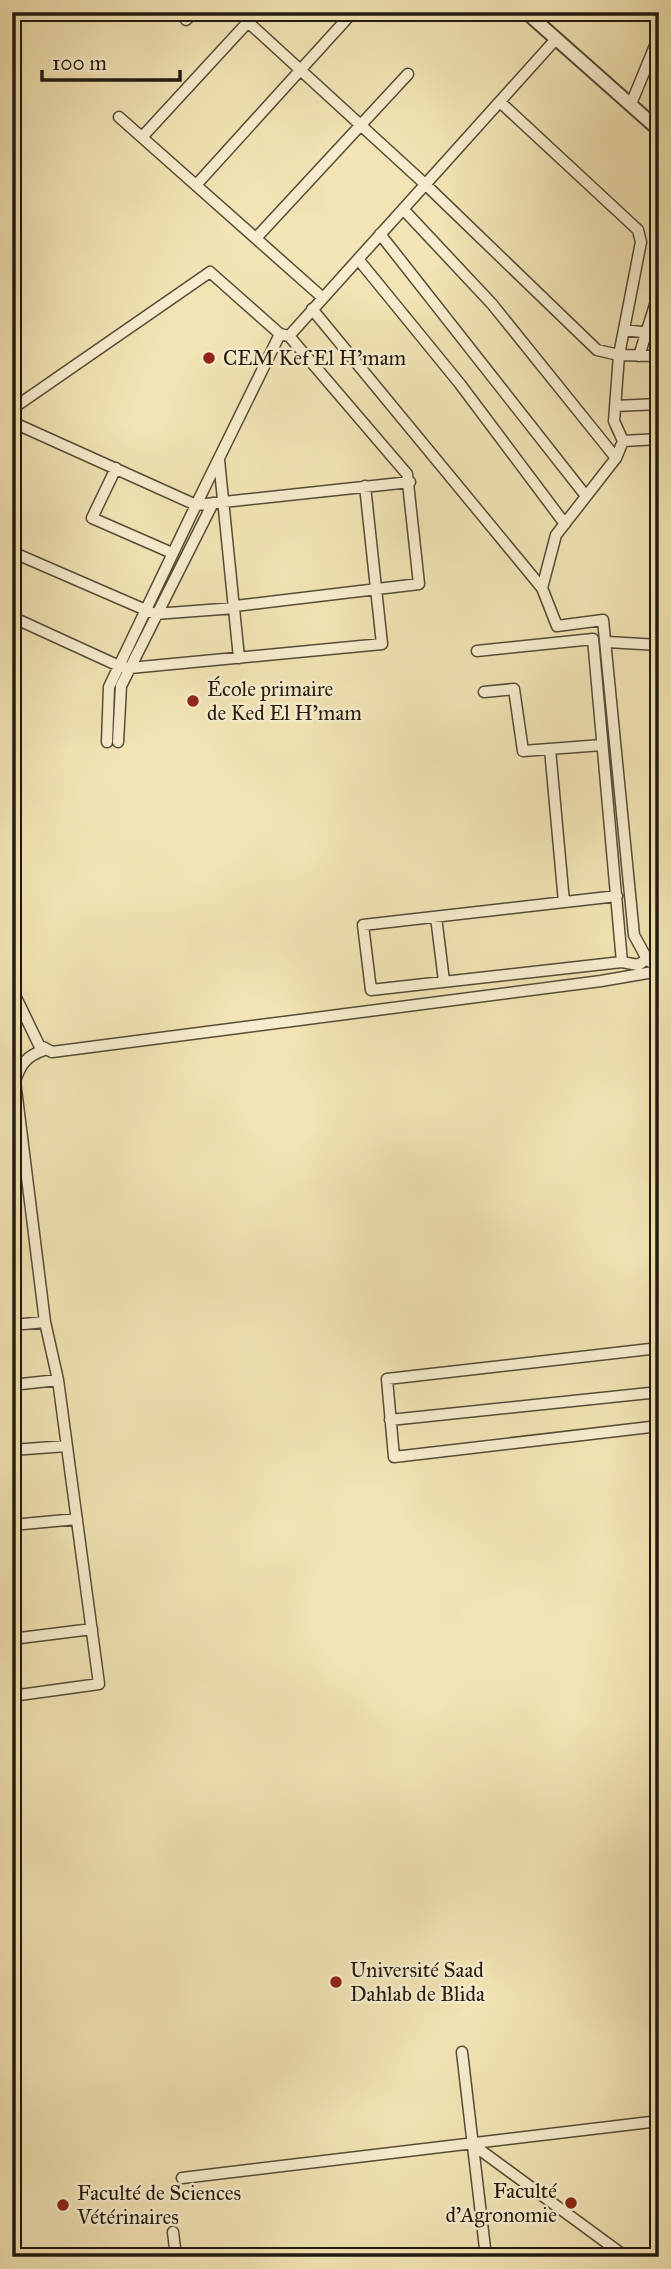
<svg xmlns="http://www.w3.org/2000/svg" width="671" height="2269" font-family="'IM FELL Great Primer',serif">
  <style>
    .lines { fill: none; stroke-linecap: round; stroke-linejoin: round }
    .minor-casing { stroke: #564c38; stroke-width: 13 }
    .tertiary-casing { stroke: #564c38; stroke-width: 16 }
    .minor { stroke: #f7edce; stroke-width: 10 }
    .tertiary { stroke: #f7edce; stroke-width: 12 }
    .poi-dot { fill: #8f2418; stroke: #f7edce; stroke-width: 2.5 }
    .labels { text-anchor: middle; stroke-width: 5; stroke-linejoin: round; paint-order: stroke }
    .poi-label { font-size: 21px; fill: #221a0f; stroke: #f7edce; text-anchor: start }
  </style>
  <rect width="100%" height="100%" fill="#f2e4b4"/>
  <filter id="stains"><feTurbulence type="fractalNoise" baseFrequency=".00286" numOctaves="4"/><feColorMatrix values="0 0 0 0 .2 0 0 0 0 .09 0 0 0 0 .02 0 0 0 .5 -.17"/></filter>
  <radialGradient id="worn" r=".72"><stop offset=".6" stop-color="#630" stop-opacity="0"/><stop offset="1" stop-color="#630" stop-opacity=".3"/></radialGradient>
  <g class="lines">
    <defs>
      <path id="minor" d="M237 12 425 184 597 350 619 355 659 356
        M186 20 194 12
        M500 102 638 230 641 242 619 355 614 421 623 441
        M631 104 659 36
        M119 117 323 298
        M143 136 248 22
        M197 184 353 12
        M403 209 492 304 616 458
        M380 234 586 496
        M256 238 408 74
        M358 259 460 384 565 524
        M312 309 542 588 557 626 603 620 634 935 647 959 659 969
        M624 330 659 334
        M639 356 659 292
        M615 406 659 404
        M12 409 210 272 280 334 289 336 556 39
        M12 422 196 505 280 334
        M219 460 239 658
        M116 468 92 518 172 553
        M12 552 155 614 235 608
        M542 588 556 535 616 458 623 441 659 439
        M235 606 419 584 407 474 289 336
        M12 617 119 666 130 668 382 644 365 486
        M607 642 659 645
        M477 651 593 639C602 747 613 854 622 962L371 990 363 925 617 896
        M484 692 514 689 523 751 602 745
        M107 742 109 687 196 505 410 482
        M118 742 121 686 213 503
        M550 749 564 902
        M436 917 444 981
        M622 962 638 965 647 959
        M12 989 39 1045 52 1052 601 981 659 971
        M12 1325 45 1322
        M659 1348 387 1379 394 1457 659 1426
        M12 1385 58 1380
        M390 1420 659 1392
        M12 1450 67 1446
        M12 1525 77 1519
        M12 1639 92 1629
        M12 1696 99 1684 58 1380 45 1322 15 1081C21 1063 27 1056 44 1050
        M462 2052 486 2257
        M472 2144 626 2257
        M182 2178 659 2121
        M173 2232 176 2257"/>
      <path id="tertiary" d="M526 12 659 130"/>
    </defs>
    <use href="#minor" class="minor-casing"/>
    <use href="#tertiary" class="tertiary-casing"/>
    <use href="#minor" class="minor"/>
    <use href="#tertiary" class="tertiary"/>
  </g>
  <g class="poi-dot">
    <circle cx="209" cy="358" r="7"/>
    <circle cx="193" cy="701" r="7"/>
    <circle cx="336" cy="1982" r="7"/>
    <circle cx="571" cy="2203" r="7"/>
    <circle cx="63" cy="2205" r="7"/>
  </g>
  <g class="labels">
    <g class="poi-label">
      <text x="223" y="365">CEM Kef El H'mam</text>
      <text x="207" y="696">École primaire<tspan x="207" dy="24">de Ked El H'mam</tspan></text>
      <text x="350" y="1977">Université Saad<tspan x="350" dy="24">Dahlab de Blida</tspan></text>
      <text x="557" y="2198" text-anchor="end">Faculté<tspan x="557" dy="24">d'Agronomie</tspan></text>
      <text x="77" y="2200">Faculté de Sciences<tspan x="77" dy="24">Vétérinaires</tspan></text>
    </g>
  </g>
  <rect width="671" height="2269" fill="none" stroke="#f2e4b4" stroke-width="42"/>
  <rect x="14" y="14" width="643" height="2241" fill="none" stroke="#221a0f" stroke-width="3.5"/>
  <rect x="21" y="21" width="629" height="2227" fill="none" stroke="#221a0f" stroke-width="2"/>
  <path d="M42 70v10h138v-10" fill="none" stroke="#221a0f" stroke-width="3.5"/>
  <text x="52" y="70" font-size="21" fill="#221a0f" stroke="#f7edce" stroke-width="5" paint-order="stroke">100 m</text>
  <rect width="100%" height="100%" filter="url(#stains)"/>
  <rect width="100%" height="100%" fill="url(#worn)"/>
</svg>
